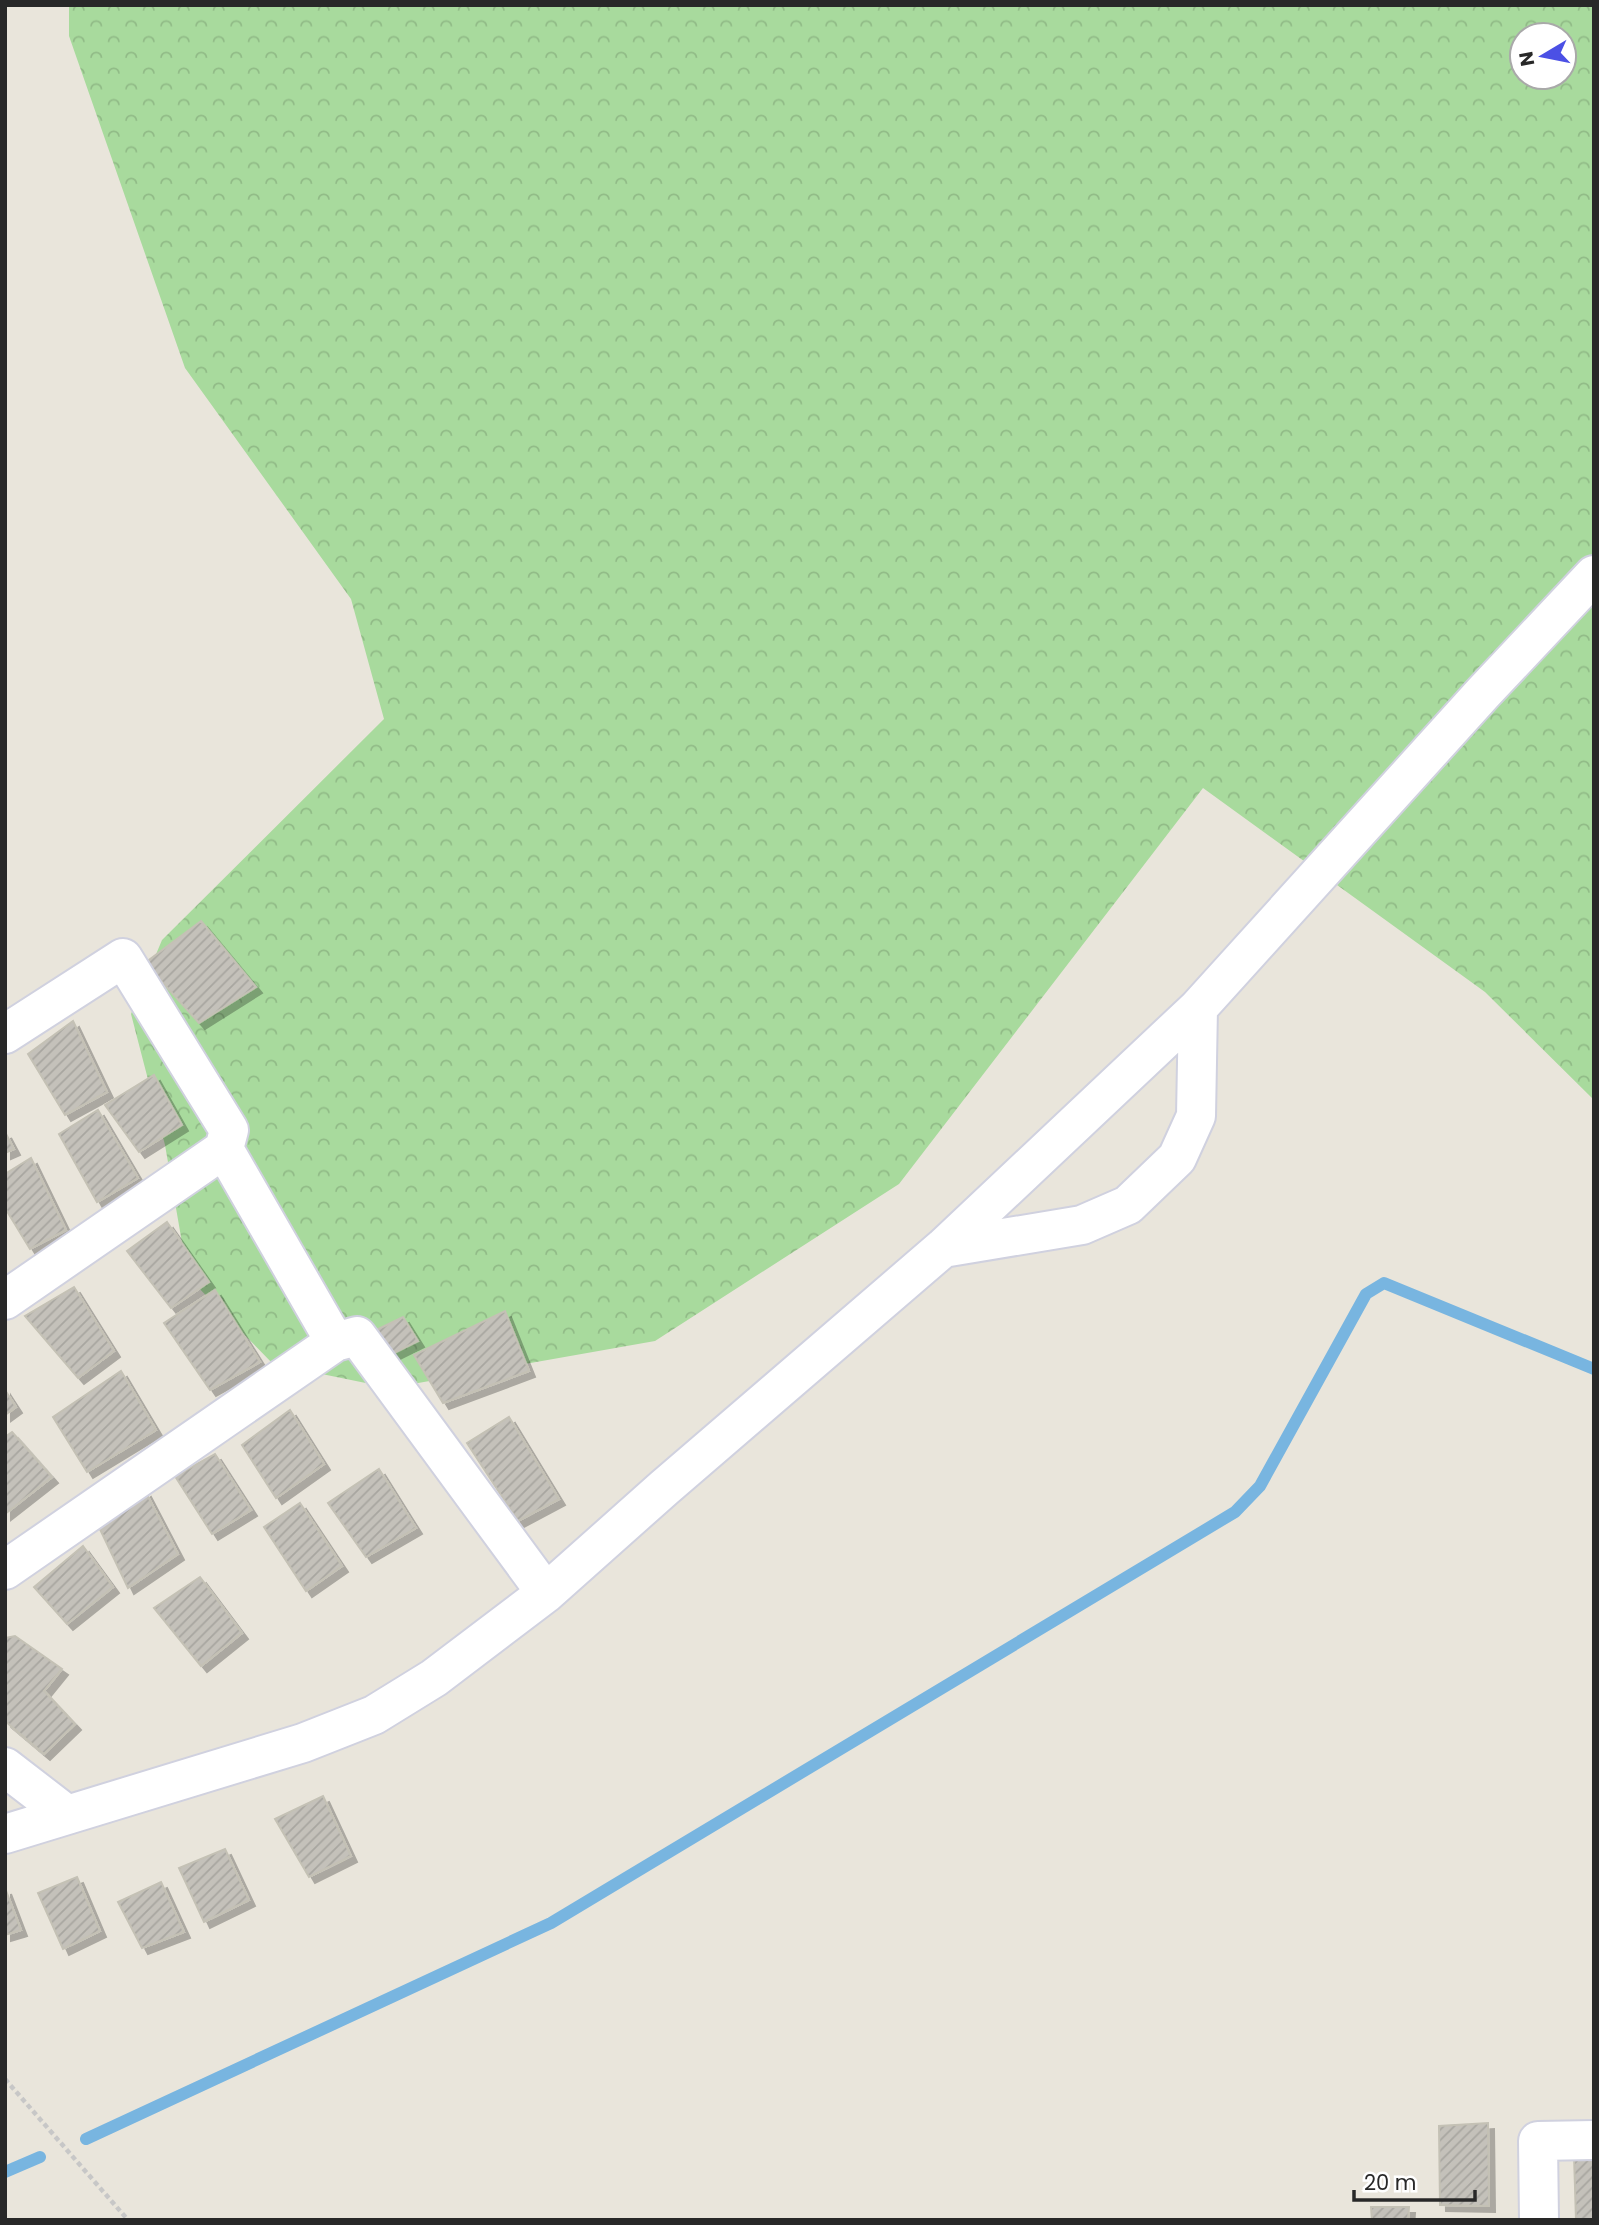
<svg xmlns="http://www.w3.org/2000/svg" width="1599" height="2225" font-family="Poppins,sans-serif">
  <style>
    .forest { fill: url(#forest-crowns); fill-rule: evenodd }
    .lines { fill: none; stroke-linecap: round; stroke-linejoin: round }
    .stream { stroke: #78b5e0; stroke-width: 12 }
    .building { fill: url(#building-hatch); stroke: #c4c1b5; stroke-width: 2; filter: url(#shadow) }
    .minor-casing { stroke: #d0d1df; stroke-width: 42 }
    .path { stroke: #c7c7c7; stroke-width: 4.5; stroke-dasharray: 5 3.5; stroke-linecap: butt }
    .minor { stroke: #fff; stroke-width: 38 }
  </style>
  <defs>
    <pattern id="forest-crowns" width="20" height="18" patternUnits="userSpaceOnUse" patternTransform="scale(1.75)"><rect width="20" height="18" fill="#a8da9d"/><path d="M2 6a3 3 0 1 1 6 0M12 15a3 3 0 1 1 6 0" fill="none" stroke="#91bb87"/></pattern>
    <pattern id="building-hatch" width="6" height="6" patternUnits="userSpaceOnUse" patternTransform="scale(1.75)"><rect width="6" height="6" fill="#c4c1ba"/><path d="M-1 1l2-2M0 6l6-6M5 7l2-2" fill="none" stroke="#a8a6a0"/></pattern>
    <filter id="shadow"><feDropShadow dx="6" dy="6" stdDeviation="0" flood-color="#0004"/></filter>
  </defs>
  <rect width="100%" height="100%" fill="#e9e5db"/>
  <path class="forest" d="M69 5H1594V1100L1485 992 1203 788 899 1184 655 1341 390 1388 273 1364 188 1277 165 1145 131 1014 162 940 384 719 351 599 185 368 69 36ZM1522 35H1564V77H1522Z"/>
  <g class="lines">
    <path class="stream" d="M86 2139 551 1923 1235 1512 1260 1486 1366 1294 1384 1283 1594 1369
      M5 2172 40 2157"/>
  </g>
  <path class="building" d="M201 921 256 987 199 1023 145 963Z
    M73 1021 107 1092 65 1115 28 1054Z
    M154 1075 182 1125 139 1152 105 1105Z
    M98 1110 138 1178 97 1202 59 1134Z
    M5 1132 14 1149 5 1153Z
    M31 1158 66 1230 30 1249 5 1208V1174Z
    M167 1222 209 1282 171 1308 127 1251Z
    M74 1287 114 1351 78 1378 25 1316Z
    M215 1290 260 1362 210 1390 164 1323Z
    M505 1311 529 1371 443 1403 414 1355Z
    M403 1317 418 1341 384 1358 370 1333Z
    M121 1371 156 1430 87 1472 53 1417Z
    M5 1390 16 1407 5 1415Z
    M290 1410 324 1464 276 1498 242 1445Z
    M509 1417 559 1499 518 1521 467 1443Z
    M12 1432 52 1477 5 1514V1437Z
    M215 1454 251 1510 212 1534 175 1476Z
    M379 1469 416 1528 366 1557 328 1503Z
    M145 1491 178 1554 128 1588 98 1525Z
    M300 1503 342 1566 306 1591 264 1527Z
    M83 1546 113 1587 67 1624 34 1587Z
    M200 1577 242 1633 201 1666 154 1608Z
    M15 1636 62 1669 44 1691 75 1724 44 1754 5 1721V1638Z
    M323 1796 351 1856 309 1877 275 1819Z
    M225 1849 249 1900 204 1922 179 1868Z
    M77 1877 100 1931 63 1949 38 1893Z
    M161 1882 184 1932 142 1948 118 1902Z
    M5 1888 21 1930 5 1935Z
    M1488 2123 1489 2206 1440 2205 1439 2126Z
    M1594 2154V2220H1576L1574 2155Z
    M1371 2207H1409L1408 2220H1372Z"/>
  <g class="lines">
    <defs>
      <path id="minor" d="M5 1034 123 958 229 1130 224 1149
        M943 1248 1082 1225 1128 1205 1177 1158 1196 1116 1198 1008
        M5 1300 224 1149 335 1342 357 1336 546 1593
        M5 1570 335 1342
        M5 1767 66 1814
        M5 1834 303 1743 374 1715 434 1678 546 1593 664 1488 943 1248 1198 1008 1483 693 1594 575
        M1539 2220 1538 2141 1594 2140"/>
    </defs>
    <use href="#minor" class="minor-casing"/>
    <path class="path" d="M5 2079 128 2220"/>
    <use href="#minor" class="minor"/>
  </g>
  <rect width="1599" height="2225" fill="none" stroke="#282828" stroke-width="14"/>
  <g transform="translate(1543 56) rotate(260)"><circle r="33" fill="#ffffff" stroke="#a9a9a9" stroke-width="2"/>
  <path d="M0-5L12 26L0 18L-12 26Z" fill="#4b50e5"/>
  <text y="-10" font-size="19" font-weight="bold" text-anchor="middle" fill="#282828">N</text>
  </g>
  <path d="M1354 2190v10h121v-10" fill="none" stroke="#282828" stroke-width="3.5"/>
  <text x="1364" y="2190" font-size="21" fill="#282828" stroke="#ffffff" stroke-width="5" paint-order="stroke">20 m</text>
</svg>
